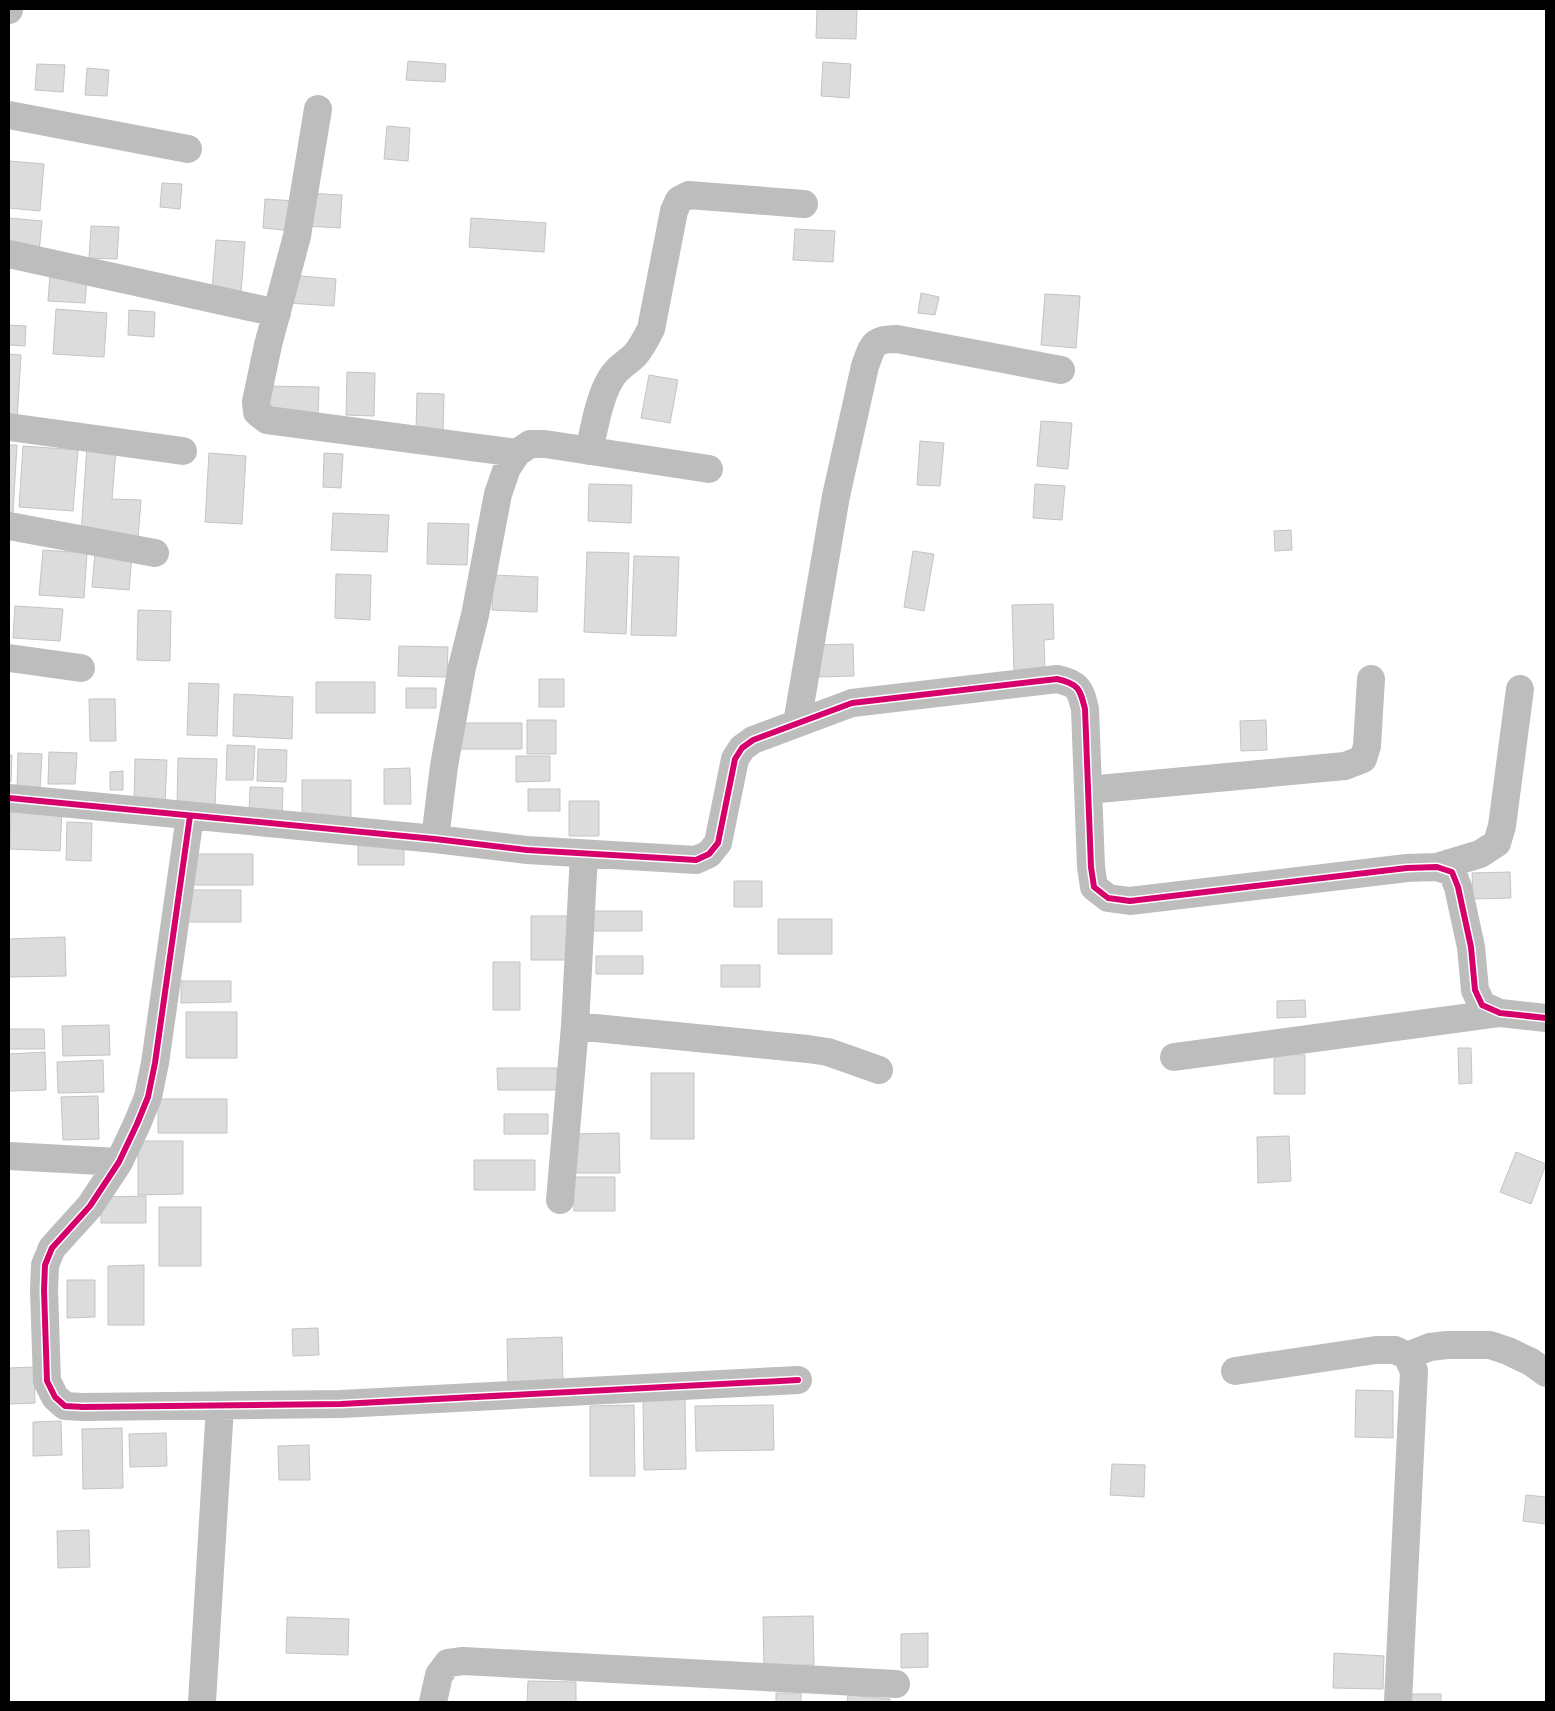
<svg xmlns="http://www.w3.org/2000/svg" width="1555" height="1711" font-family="Commissioner,sans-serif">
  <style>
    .building { fill: #dcdcdc; stroke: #c4c4c4 }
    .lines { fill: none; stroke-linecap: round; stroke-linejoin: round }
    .street { stroke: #bdbdbd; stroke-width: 28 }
    .cycleway-casing { stroke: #fff; stroke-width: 9 }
    .cycleway { stroke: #d6006c; stroke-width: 6 }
  </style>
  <rect width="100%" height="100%" fill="#fff"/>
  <path class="building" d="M817 9H857L856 39 816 38Z
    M408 61 446 64 445 82 406 80Z
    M823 62 851 64 849 98 821 96Z
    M37 64 65 65 63 92 35 90Z
    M87 68 109 70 107 96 85 95Z
    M387 126 410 128 408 161 384 159Z
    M9 161 44 164 40 211 9 208Z
    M162 183 182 184 180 209 160 207Z
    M307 193 342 195 340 228 305 226Z
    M265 199 296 201 294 231 263 228Z
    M9 218 42 221 39 252 9 250Z
    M471 218 546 223 544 252 469 247Z
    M91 226 119 227 117 259 89 258Z
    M795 229 835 231 833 262 793 260Z
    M216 240 245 242 241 293 212 290Z
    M50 274 87 277 85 303 48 301Z
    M290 275 336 279 334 306 288 303Z
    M921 293 939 297 935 315 918 313Z
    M1045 294 1080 296 1076 348 1041 345Z
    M56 309 107 313 104 357 53 354Z
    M129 310 155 312 154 337 128 335Z
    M9 325 26 326 25 346 9 345Z
    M9 354 21 355 17 419H9Z
    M347 372 375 373 374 416 346 415Z
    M649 375 678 380 670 423 641 418Z
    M266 386 319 387 318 415 265 413Z
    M417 393 444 394 443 432 416 431Z
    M1041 421 1072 423 1068 469 1037 466Z
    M920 441 944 443 940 486 917 485Z
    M9 445H17L13 513H9Z
    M23 446 78 450 73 511 19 507Z
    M87 446 116 449 112 499 141 500 138 538 81 534Z
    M209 453 246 456 242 524 205 522Z
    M324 453 343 454 341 488 323 487Z
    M589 484 632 485 631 523 588 521Z
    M1035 484 1065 486 1062 520 1033 518Z
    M333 513 389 515 387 552 331 550Z
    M428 523 469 524 467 565 427 564Z
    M1291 530 1292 550 1275 551 1274 531Z
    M43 550 87 553 84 598 39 595Z
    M913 551 934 554 924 611 904 607Z
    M587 552 629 553 626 634 584 632Z
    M95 553 132 556 129 590 92 587Z
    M634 556 679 557 676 636 631 635Z
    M336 574 371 575 370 620 335 618Z
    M493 575 538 577 537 612 492 610Z
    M1053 604 1054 639 1044 640 1045 672 1014 673 1012 605Z
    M15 606 63 609 60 641 13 638Z
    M138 610 171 611 170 661 137 660Z
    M853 644 854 676 817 677 816 645Z
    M399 646 448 647 447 677 398 676Z
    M539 679H564V707H539Z
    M316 682H375V713H316Z
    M189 683 219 684 217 736 187 735Z
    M406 688H436V708H406Z
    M234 694 293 697 292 739 233 736Z
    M89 699H115L116 741H90Z
    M527 720H556V754H527Z
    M1266 720 1267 750 1241 751 1240 721Z
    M460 723H522V749H460Z
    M227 745 255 746 253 780H226Z
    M258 749 287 750 286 782 257 781Z
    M49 752 77 753 75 784H48Z
    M18 753 42 754 40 790H17Z
    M9 755H12L11 782H9Z
    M516 756H550V781L516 782Z
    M178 758 217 759 215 806 177 805Z
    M135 759 167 760 165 803 134 802Z
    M410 768 411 804H384V769Z
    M123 771V790H110V772Z
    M302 780H351V822L302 823Z
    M250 787 283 788 282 816 249 815Z
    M528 789H560V811H528Z
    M569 801H599V836H569Z
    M11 808 62 810 60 851 10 849Z
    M67 822 92 823 91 861 66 860Z
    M358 839H404V865H358Z
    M189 854H253V885H189Z
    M1510 872 1511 898 1473 899 1472 873Z
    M734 881H762V907H734Z
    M185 890H241V922H185Z
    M593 911H642V931H593Z
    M531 916H572V960H531Z
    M778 919H832V954H778Z
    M65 937 66 976 9 977V939Z
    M596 956H643V974H596Z
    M493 962H520V1010H493Z
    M721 965H760V987H721Z
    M181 981H231V1002L181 1003Z
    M1305 1000 1306 1017 1277 1018V1001Z
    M186 1012H237V1058H186Z
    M109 1025 110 1055 63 1056 62 1026Z
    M9 1029H44L45 1049H9Z
    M1458 1048H1471L1472 1083 1459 1084Z
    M45 1052 46 1090 9 1091V1054Z
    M1274 1054 1305 1055V1094H1274Z
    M103 1060 104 1092 58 1093 57 1062Z
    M497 1068H557V1090H498Z
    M651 1073H694V1139H651Z
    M98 1096 99 1139 63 1140 61 1097Z
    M158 1099H227V1133H158Z
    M504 1114H548V1134H504Z
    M619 1133 620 1173H571V1134Z
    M1289 1136 1291 1181 1258 1183 1257 1137Z
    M138 1141H183V1194L138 1195Z
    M1516 1152 1546 1164 1531 1204 1500 1192Z
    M474 1160H535V1190H474Z
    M573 1177H615V1211H574Z
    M146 1196V1223H101V1197Z
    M159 1207H201V1266H159Z
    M144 1265V1325H108V1266Z
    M67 1280H95V1317L67 1318Z
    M318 1328 319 1355 293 1356 292 1329Z
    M562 1337 563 1384 508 1385 507 1339Z
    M34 1367 35 1403 9 1404V1368Z
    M1356 1390 1393 1391V1438L1355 1437Z
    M685 1399 686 1469 644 1470 643 1400Z
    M634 1405 635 1476H590V1406Z
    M773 1405 774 1450 696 1451 695 1406Z
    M61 1421 62 1455 33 1456V1422Z
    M122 1428 123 1488 83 1489 82 1429Z
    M166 1433 167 1466 130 1467 129 1434Z
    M309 1445 310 1480H279L278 1446Z
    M1112 1464 1145 1465 1144 1497 1110 1495Z
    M1526 1495 1546 1497V1524L1523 1521Z
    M89 1530 90 1567 58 1568 57 1531Z
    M813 1616 814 1665 764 1666 763 1617Z
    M287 1617 349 1619 348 1655 286 1653Z
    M928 1633V1667L901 1668V1634Z
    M1334 1653 1384 1656 1383 1689 1333 1688Z
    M528 1681 576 1682V1702H527Z
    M776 1693H801V1702H776Z
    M1399 1694H1441V1702H1399Z
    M848 1695 890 1699V1702H847Z"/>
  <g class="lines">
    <path class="street" d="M9 10V9
      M318 109 297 236 268 345 256 402 257 412 267 420 517 453
      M9 115 188 149
      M9 254 277 313
      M9 427 183 451
      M589 451C594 430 599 398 610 380 616 368 626 364 635 355 642 347 646 338 651 329L674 211 679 200 689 195 804 204
      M9 526 155 553
      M9 658 81 668
      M797 723 836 496 865 366C873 345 872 339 897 339L1061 370
      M1088 790 1345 766 1363 759 1367 746 1371 679
      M9 798 435 839 527 850 696 860 709 854 718 843 735 759 742 748 753 740 852 703 1057 679C1079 684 1080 689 1085 709L1091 867 1094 887 1108 898 1130 901 1407 868 1437 867 1452 872 1458 887 1471 947 1475 990 1482 1005 1500 1013 1546 1018
      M190 816 155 1063 148 1097 137 1124 119 1162 90 1206 52 1248 45 1265 44 1290 47 1381 55 1397 65 1406 83 1407 341 1404 798 1380
      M435 839 444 766 462 667 475 615 498 494 507 468 517 453 530 444H545L709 469
      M1437 867 1480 854 1497 843 1502 826 1520 689
      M575 1026 808 1049 828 1052 879 1070
      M1174 1057 1500 1013
      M9 1156 119 1162
      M560 1200 575 1026 584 854
      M1407 1356 1430 1347 1447 1345H1490L1508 1351 1531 1362 1546 1373
      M1235 1371 1376 1350H1395L1407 1356 1414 1371 1398 1702
      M202 1702 220 1406
      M433 1702 439 1675 448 1663 463 1661 896 1684"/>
    <defs>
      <path id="cycleway" d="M9 798 435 839 527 850 696 860 709 854 718 843 735 759 742 748 753 740 852 703 1057 679C1079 684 1080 689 1085 709L1091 867 1094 887 1108 898 1130 901 1407 868 1437 867 1452 872 1458 887 1471 947 1475 990 1482 1005 1500 1013 1546 1018
        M190 816 155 1063 148 1097 137 1124 119 1162 90 1206 52 1248 45 1265 44 1290 47 1381 55 1397 65 1406 83 1407 341 1404 798 1380"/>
    </defs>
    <use href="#cycleway" class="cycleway-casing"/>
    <use href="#cycleway" class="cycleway"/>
  </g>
  <rect width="1555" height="1711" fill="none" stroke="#000000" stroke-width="20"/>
</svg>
